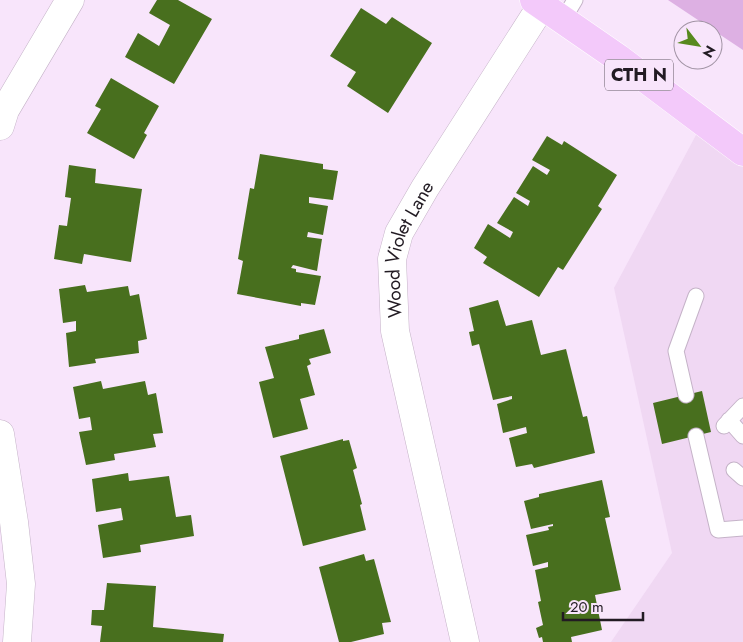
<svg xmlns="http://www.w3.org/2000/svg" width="743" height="642" font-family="Jost,sans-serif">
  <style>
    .built { fill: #f0d8f3 }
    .green { fill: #ddb0e3 }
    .building { fill: #486f1e }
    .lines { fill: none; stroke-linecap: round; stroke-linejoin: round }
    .service-casing { stroke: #c5b3c8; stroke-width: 17 }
    .minor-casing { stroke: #c5b3c8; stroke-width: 29 }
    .primary-casing { stroke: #fff; stroke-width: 29 }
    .service { stroke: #fff; stroke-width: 15 }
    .minor { stroke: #fff; stroke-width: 28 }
    .primary { stroke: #f3c9fa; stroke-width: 28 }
    .labels { text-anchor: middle; stroke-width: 5; stroke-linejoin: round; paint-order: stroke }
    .shield { fill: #f8e5fb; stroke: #625864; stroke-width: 1 }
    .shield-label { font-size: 18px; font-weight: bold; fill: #221b23 }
    .street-label { font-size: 19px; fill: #221b23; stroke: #f8e5fb }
  </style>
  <rect width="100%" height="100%" fill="#f8e5fb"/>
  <path class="built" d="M703 122 743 152V642H611L672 553 614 288Z"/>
  <path class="green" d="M668 0H743V50Z"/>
  <path class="building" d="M157 0H178L212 19 174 84 125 57 138 33 159 46 170 25 149 13Z
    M361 8 386 24 392 17 432 43 388 113 347 86 356 72 330 56Z
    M111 78 159 106 144 133 147 135 134 159 87 133 101 109 95 106Z
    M547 136 562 145 564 141 617 175 598 206 602 209 563 270 558 267 539 297 483 263 487 257 474 248 488 224 510 238 513 232 497 223 514 197 528 206 530 201 516 193 533 166 547 175 550 170 532 160Z
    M260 154 323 164V169L338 171 333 200 309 197V203L328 206 323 235 308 232 307 237 322 239 317 271 293 265 291 268 296 269V272L321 276 315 305 301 303V306L237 294 243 261 238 259 250 188 254 189Z
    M69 165 96 169 95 183 142 189 131 262 84 254 82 264 54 259 59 225 67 226 71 198 65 197Z
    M85 285 87 292 128 286 130 296 139 294 147 339 138 341 139 353 95 359 96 363 69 367 66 333 76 331V321L63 323 59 289Z
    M498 300 506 326 532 320 541 355 566 349 583 417 587 416 595 453 534 468 532 464 516 467 509 438 527 433 526 427 503 433 497 404 512 399V396L493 400 479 344 472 346 469 332 474 331 469 308Z
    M324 329 331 353 309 359 311 364 307 366 315 395 300 399 308 429 273 438 259 382 274 378 265 347 299 339V335Z
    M101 381 103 389 145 381 148 395 156 393 163 433 153 434 156 447 114 454 115 460 86 465 79 432 92 430 90 417 79 419 73 387Z
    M702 391 711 432 662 444 653 403Z
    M343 439V441L349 440 357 468 353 470 362 504 360 505 366 530 303 546 280 456Z
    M128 473 129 481 169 476 176 517 191 515 194 536 140 545 141 552 103 558 98 525 123 520 121 508 96 512 92 479Z
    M602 480 610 517 605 518 621 590 595 595 602 630 571 637 572 642H543L542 637 539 638 536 628 543 625 538 602 541 601 535 570 548 567V562L533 566 526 535 549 530 548 527 553 526V524L531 529 524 501 539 497V494Z
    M364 554 366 561 374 559 391 622 382 623 384 634 351 642H339L319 567Z
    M107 583 156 586 153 627 224 634 223 642H100L102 626 91 625 92 610H104Z"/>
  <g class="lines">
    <defs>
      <path id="service" d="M563 20 575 0
        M686 395 676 351 696 296
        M729 420 743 436
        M724 426 743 406
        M696 436 718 530 743 528
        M734 470 743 478"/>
      <g id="minor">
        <path d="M0 126 5 110 70 0"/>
        <path d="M0 434 14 522 21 584 17 642"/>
        <path id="s1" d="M465 642 395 331 392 259 399 233 425 188 542 5"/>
      </g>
      <path id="primary" d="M534 0 618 58 743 152"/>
    </defs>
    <use href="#service" class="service-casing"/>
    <use href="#minor" class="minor-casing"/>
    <use href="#primary" class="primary-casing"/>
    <use href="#service" class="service"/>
    <use href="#minor" class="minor"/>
    <use href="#primary" class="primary"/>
  </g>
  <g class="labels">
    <rect class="shield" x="605" y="59.5" width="68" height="31" rx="4"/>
    <g class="shield-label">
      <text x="639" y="81">CTH N</text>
    </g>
    <g class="street-label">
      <text dy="7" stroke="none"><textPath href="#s1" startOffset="404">Wood Violet Lane</textPath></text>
    </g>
  </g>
  <g transform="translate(698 45) rotate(121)"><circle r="24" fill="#f8e5fb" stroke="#a294a5"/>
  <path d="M0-4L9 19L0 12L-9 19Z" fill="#57891e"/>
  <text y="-8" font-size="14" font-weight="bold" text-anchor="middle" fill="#221b23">N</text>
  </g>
  <path d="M563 612v8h80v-8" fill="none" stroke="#221b23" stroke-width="2.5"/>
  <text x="570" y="612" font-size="15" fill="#221b23" stroke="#f8e5fb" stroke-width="4" paint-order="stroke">20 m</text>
</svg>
